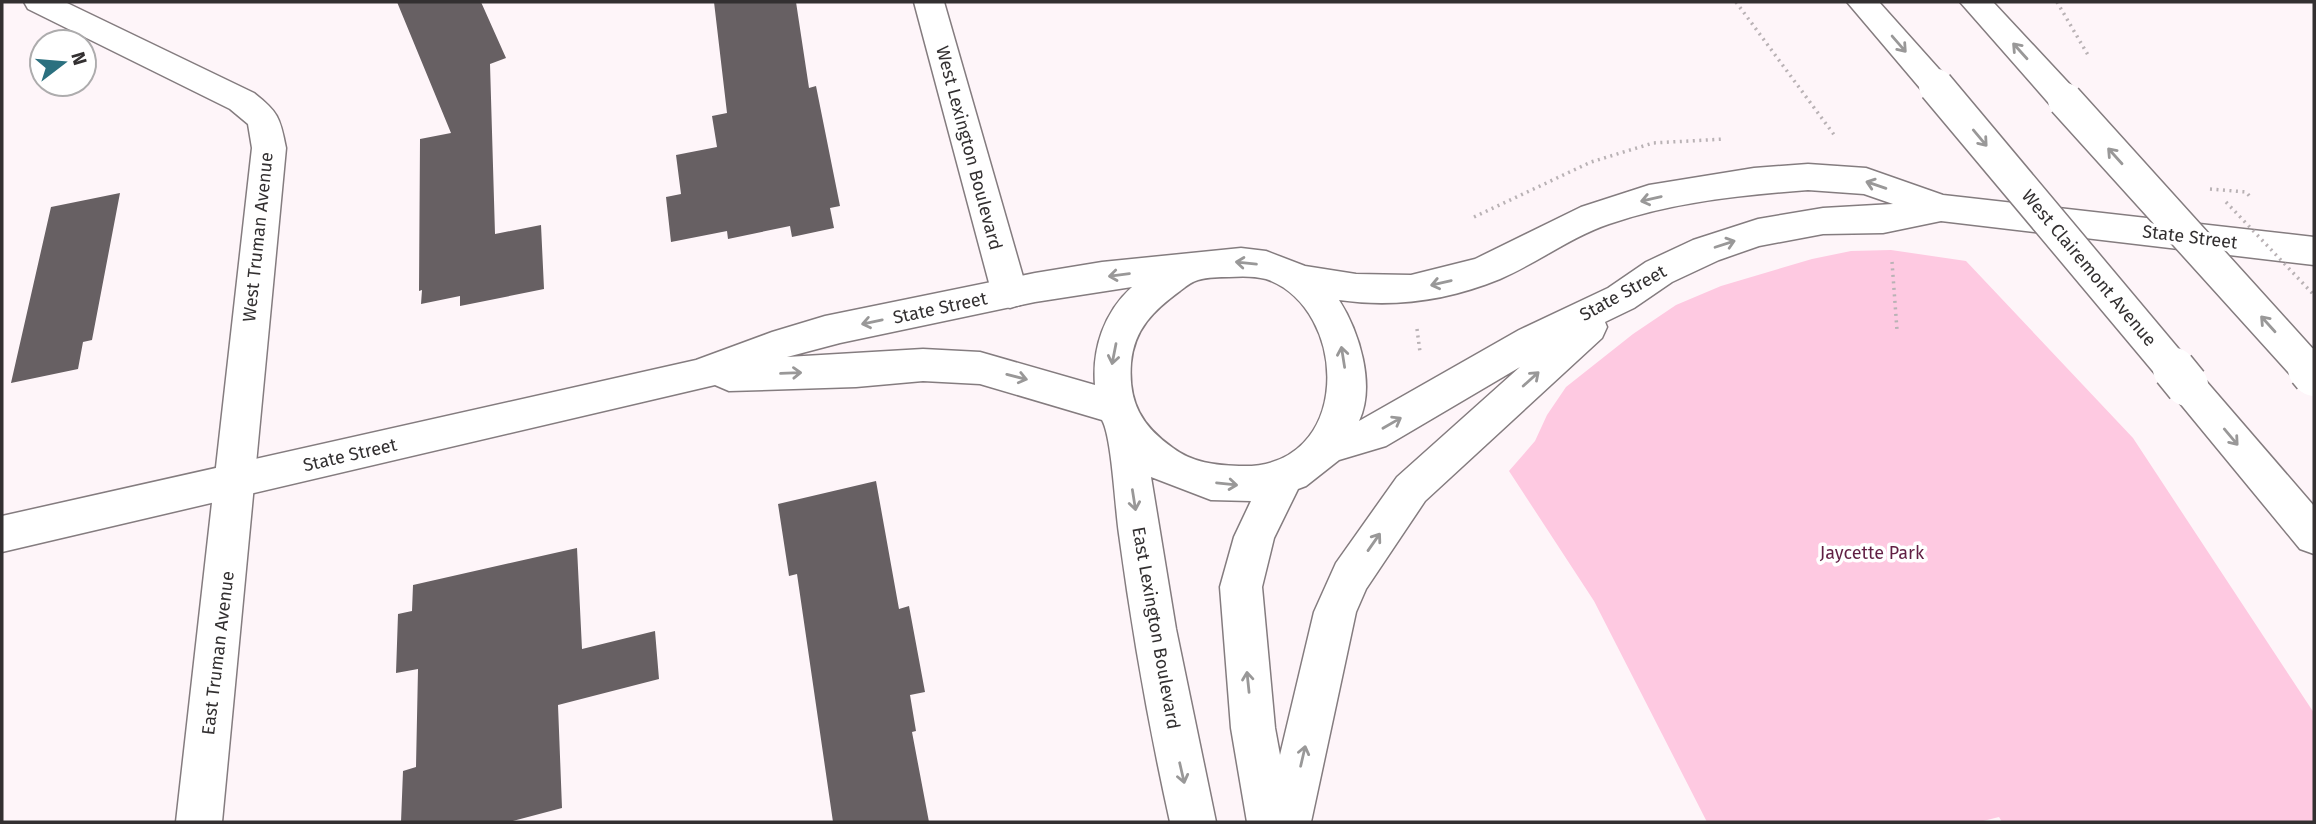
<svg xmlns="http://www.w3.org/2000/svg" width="2316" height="824" font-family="'Fira Sans',sans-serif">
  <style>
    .green { fill: #fec9e1 }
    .building { fill: #676063 }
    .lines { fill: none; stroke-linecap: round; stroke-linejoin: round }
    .minor-casing { stroke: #847c7f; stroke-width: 3 }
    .major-casing { stroke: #847c7f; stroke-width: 3 }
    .path { stroke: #b9b2b5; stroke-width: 3.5; stroke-dasharray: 2 4.5; stroke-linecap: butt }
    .minor { fill: #fff; fill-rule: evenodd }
    .major { fill: #fff; fill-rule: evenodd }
    .major-bridge-far1-casing { stroke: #847c7f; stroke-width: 37; stroke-linecap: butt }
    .major-bridge-casing { stroke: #847c7f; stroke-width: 45; stroke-linecap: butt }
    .path-bridge { stroke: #b9b2b5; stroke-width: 3.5; stroke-dasharray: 2 4.5; stroke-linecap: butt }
    .major-bridge-far1 { stroke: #fff; stroke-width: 34 }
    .major-bridge { stroke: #fff; stroke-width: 42 }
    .oneway { stroke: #999898 }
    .labels { text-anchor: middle; stroke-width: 7; stroke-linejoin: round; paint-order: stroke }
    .street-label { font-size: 18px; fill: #333031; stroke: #fff }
    .park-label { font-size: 18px; fill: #611f43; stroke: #fff }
  </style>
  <rect width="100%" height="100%" fill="#fef5f9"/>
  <path class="green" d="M1891 250 1966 261 2133 438 2314 713V822H2002L1999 817 1979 822H1707L1594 601 1509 471 1535 441 1547 415 1566 387 1633 334 1676 305 1721 286 1812 259 1851 251Z"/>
  <path class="building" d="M397 2H481L506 58 490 64 495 234 541 225 544 289 460 306V296L421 304 422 290 419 291 420 139 451 133Z
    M714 2H796L809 88 816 86 840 206 830 208 834 228 792 237 790 226 728 239 727 231 671 242 666 197 681 194 676 155 717 147 712 116 727 113Z
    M120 193 92 340 83 342 78 369 11 383 51 207Z
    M876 481 899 609 909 606 925 692 910 695 916 731 912 732 929 822H833L797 574 789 576 778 504Z
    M577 548 582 649 655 631 659 679 558 705 562 808 509 822H401L403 771 416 767 418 669 396 673 398 614 412 611 413 585Z"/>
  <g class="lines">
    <defs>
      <path id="minor" d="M24 2H65L254 93C278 112 280 117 286 148L222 822H176L252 148 248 124 230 109 28 9Z
        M914 2H944L1028 294 1023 304 1010 308 997 304 992 294Z"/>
      <path id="major" d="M1847 2H1879L1947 78 1952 86 1947 94 1936 98 1925 94Z
        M1960 2H1993L2077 92 2081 100 2077 108 2065 112 2053 108Z
        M1808 164 1866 168 1943 195 2314 237V265L1941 221 1883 233 1823 234 1759 246 1719 260 1672 282 1634 308 1605 322 1607 327 1602 338 1425 501 1366 589 1356 612 1311 822H1247L1231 728 1220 587 1234 537 1251 501 1211 500 1151 477 1176 629 1216 822H1170C1149 727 1132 631 1119 534 1115 508 1112 437 1102 420L980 384 923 381 856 387 729 391 715 385 2 552V516L696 360 772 332 825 316 1035 273 1102 262 1241 248 1266 251 1305 266 1356 274 1411 275 1475 259 1581 207 1649 185 1754 168ZM1808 190 1864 194 1893 204 1823 208 1758 219 1693 240 1646 262 1608 288 1519 330 1359 421C1376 385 1359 331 1339 300 1394 308 1449 300 1500 279 1537 263 1571 237 1609 224 1673 202 1741 195 1808 190ZM1229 277C1241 276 1255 276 1266 279 1350 308 1354 471 1239 466 1215 465 1193 463 1173 448 1142 426 1128 403 1131 363 1134 329 1154 310 1180 291 1185 287 1191 282 1198 280 1208 277 1219 277 1229 277ZM1132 287C1104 312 1092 349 1095 385L980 352 923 349 787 357 840 343 1035 302ZM1520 367 1397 477 1336 563 1314 612 1280 755 1275 728 1262 587 1274 538 1298 489 1306 486 1339 460 1386 446Z
        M2187 369 2200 374 2314 506V554L2300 549 2174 396 2168 385 2174 374Z"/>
    </defs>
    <use href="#minor" class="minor-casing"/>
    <use href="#major" class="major-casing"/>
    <path class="path" d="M1736 2 1835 136
      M2057 2 2088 55
      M2210 189 2246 192 2251 198
      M1474 217 1591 162 1653 143 1725 139
      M1892 262 1897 330
      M1417 329 1420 352"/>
    <use href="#minor" class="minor"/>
    <use href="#major" class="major"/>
    <defs>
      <path id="major-bridge-far1" d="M1936 86 2175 371
        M2065 100 2310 371"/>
      <path id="major-bridge" d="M2174 369 2187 385
        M2309 369 2314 375"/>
    </defs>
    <use href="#major-bridge-far1" class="major-bridge-far1-casing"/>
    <use href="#major-bridge" class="major-bridge-casing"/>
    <path class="path-bridge" d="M2226 202 2314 295"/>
    <use href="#major-bridge-far1" class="major-bridge-far1"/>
    <use href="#major-bridge" class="major-bridge"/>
  </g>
  <defs><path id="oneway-shaft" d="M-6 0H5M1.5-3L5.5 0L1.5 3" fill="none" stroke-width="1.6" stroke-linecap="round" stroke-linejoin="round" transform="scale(1.75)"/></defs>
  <g class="oneway">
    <use href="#oneway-shaft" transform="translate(1899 44) rotate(49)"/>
    <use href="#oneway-shaft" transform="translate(2020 51) rotate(-132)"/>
    <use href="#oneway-shaft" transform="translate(1980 138) rotate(50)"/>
    <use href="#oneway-shaft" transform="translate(2115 156) rotate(-132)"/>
    <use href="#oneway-shaft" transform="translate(1876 185) rotate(-161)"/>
    <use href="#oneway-shaft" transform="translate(1651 199) rotate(167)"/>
    <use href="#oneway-shaft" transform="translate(1725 244) rotate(-18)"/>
    <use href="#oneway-shaft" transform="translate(1246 263) rotate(-174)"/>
    <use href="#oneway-shaft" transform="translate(1119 275) rotate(173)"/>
    <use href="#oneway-shaft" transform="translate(1441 283) rotate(167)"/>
    <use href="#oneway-shaft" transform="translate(872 322) rotate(168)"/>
    <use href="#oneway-shaft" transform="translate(2268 324) rotate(-132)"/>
    <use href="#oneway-shaft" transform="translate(1114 354) rotate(101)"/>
    <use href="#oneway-shaft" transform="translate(1343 357) rotate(-99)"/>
    <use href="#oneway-shaft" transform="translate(791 373) rotate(-2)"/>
    <use href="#oneway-shaft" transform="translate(1017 377) rotate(14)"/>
    <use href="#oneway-shaft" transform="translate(1531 379) rotate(-42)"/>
    <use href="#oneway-shaft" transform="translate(1392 423) rotate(-30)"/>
    <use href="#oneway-shaft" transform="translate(2231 437) rotate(50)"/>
    <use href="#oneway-shaft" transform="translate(1227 484) rotate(6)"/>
    <use href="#oneway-shaft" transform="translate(1134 500) rotate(81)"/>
    <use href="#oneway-shaft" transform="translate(1374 542) rotate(-55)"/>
    <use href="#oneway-shaft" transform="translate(1248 682) rotate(-96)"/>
    <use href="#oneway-shaft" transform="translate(1303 756) rotate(-77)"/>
    <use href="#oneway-shaft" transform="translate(1182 773) rotate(77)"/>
  </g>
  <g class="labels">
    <g class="street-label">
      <text transform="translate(969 148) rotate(75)" y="6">West Lexington Boulevard</text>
      <text transform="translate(258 237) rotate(-84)" y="6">West Truman Avenue</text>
      <text transform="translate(2190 237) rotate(7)" y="6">State Street</text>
      <text transform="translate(2089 268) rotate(50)" y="6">West Clairemont Avenue</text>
      <text transform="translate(1623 293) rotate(-29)" y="6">State Street</text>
      <text transform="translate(940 308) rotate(-12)" y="6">State Street</text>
      <text transform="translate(350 455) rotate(-13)" y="6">State Street</text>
      <text transform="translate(1156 628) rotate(80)" y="6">East Lexington Boulevard</text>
      <text transform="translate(218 653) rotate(-83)" y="6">East Truman Avenue</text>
    </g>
    <g class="park-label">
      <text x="1872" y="559">Jaycette Park</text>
    </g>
  </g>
  <rect width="2316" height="824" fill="none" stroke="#333031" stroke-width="7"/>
  <g transform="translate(63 63) rotate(74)"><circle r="33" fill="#ffffff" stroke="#adacad" stroke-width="2"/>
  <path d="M0-5L12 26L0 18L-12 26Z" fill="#2b707f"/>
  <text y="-10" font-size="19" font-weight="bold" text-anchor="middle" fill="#333031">N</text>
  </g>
</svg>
